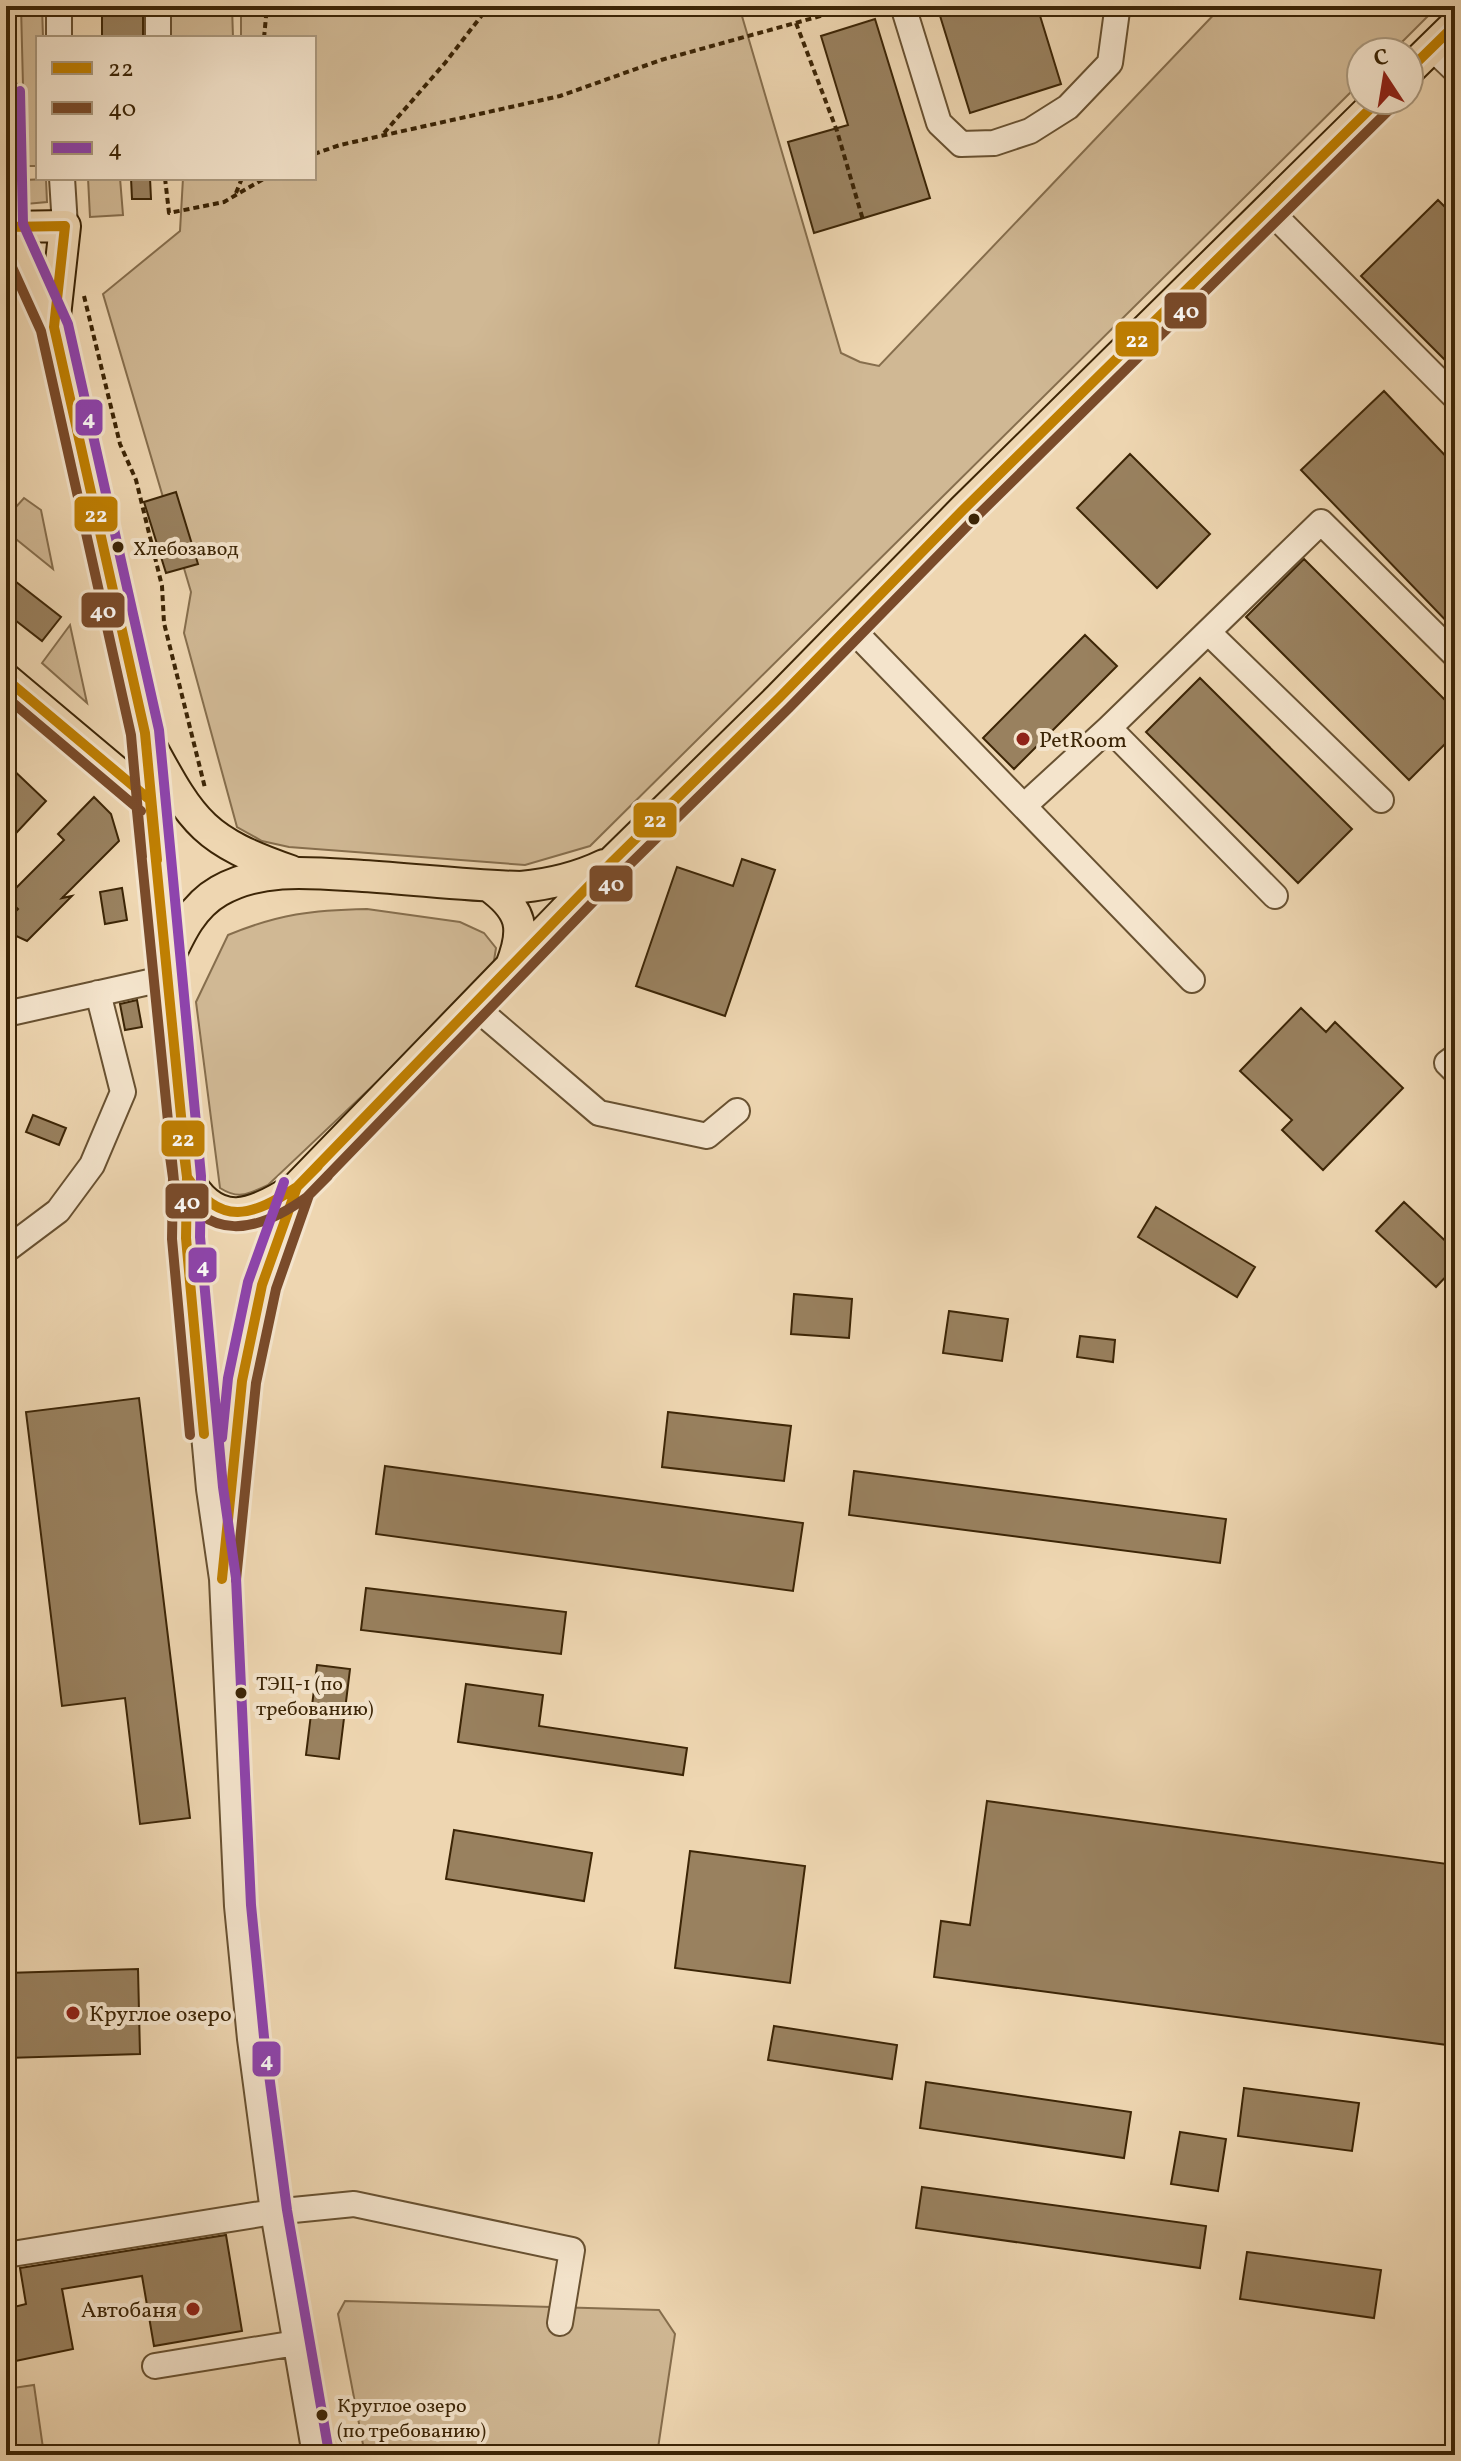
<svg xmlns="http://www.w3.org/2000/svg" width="1461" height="2461" font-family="Vollkorn,serif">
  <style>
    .green { fill: #d0b894; stroke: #866e4d; stroke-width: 2 }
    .building { fill: #99815f; stroke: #3c2506; stroke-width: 2 }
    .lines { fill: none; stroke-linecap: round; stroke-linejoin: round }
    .minor-casing { stroke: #685131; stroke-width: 28 }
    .major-casing { stroke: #3c2506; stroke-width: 34 }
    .path { stroke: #3c2506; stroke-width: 4; stroke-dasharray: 6 4; stroke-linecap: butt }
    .minor { stroke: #f4e4cc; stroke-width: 24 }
    .major { stroke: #eed6b1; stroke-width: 30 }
    .bus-1-casing { stroke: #f4e4cc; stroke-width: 16 }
    .bus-2-casing { stroke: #f4e4cc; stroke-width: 16 }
    .bus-3-casing { stroke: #f4e4cc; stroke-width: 16 }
    .bus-1 { stroke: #bf7f02; stroke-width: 10 }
    .bus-2 { stroke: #7a4b2a; stroke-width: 10 }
    .bus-3 { stroke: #8e44ad; stroke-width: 10 }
    .bus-dot { fill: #3c2506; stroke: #f4e4cc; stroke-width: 3 }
    .poi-dot { fill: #8f2418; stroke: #f4e4cc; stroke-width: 3 }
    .labels { text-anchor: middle; stroke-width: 8; stroke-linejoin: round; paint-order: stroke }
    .bus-label { font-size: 20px; fill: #3c2506; stroke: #f4e4cc; text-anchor: start }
    .poi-label { font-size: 22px; fill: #3c2506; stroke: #f4e4cc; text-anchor: start }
    .line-badge { stroke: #f4e4cc; stroke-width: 3 }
    .badge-label { font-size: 22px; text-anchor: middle; font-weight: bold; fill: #fff }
  </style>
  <rect width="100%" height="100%" fill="#eed6b1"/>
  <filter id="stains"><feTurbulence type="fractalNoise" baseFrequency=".0025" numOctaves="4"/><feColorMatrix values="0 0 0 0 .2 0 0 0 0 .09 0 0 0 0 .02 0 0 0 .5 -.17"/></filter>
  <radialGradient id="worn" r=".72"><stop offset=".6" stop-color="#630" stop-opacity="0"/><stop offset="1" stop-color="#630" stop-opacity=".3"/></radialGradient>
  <path class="green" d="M21 6H42L43 38H38V166H25Z
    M170 6H232L233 38H171Z
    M241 6H739L841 353 860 362 879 366 1222 6H1438L1392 52H1361V82L590 846 525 865 289 847 262 841 237 827 184 633 191 592 103 294 180 231 183 178H314V38H241Z
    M88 178H120L123 215 90 217Z
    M46 179 47 202 26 204 25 180Z
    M24 498 41 510 53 569 6 531V518Z
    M70 625 87 703 42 663Z
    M367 909 460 922 484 933 496 948 492 973 268 1185C248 1194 239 1200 220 1188L196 1002 228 935C279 914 312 910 367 909Z
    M345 2301 659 2310 675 2334 657 2455H365L338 2314Z
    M34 2385 44 2455H6V2389Z"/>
  <path class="building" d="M102 6H143V38H102Z
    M937 6H1037L1061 84 970 113Z
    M875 19 930 198 814 233 788 142 848 125 821 36Z
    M131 178H150L151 199H132Z
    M1438 200 1455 217V370L1361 276Z
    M1384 391 1455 466V630L1301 470Z
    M1130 454 1210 534 1157 588 1077 508Z
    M176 492 198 564 166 573 144 502Z
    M1304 559 1455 710V734L1409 780 1246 617Z
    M6 574 61 617 42 641 6 613Z
    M1085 635 1117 666 1014 769 983 738Z
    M1200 678 1352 829 1298 883 1146 732Z
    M6 763 46 801 6 844Z
    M94 797 111 814 119 841 62 898 72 896 27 941 14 935 7 920 18 909 6 898 64 840 58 834Z
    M742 859 775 870 725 1016 636 986 677 867 733 886Z
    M122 888 127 920 105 924 100 892Z
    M137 1000 142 1027 125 1030 120 1004Z
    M1301 1008 1326 1032 1335 1022 1403 1088 1323 1170 1282 1130 1292 1120 1240 1071Z
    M33 1115 66 1128 59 1145 26 1132Z
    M1404 1202 1455 1250V1267L1436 1287 1376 1231Z
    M1156 1207 1255 1267 1237 1297 1138 1237Z
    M794 1294 852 1299 849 1338 791 1334Z
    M949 1311 1008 1319 1002 1361 943 1353Z
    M1080 1336 1115 1340 1113 1362 1077 1357Z
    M139 1398 190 1818 140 1824 125 1698 62 1706 26 1412Z
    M668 1412 791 1426 784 1481 662 1467Z
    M385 1466 803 1523 793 1591 376 1534Z
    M854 1471 1226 1519 1220 1563 849 1515Z
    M366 1588 566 1612 561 1654 361 1630Z
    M317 1665 350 1669 339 1759 306 1755Z
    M466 1684 543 1695 539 1726 687 1748 683 1775 458 1742Z
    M987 1801 1455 1865V2046L934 1977 941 1921 970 1925Z
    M454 1830 592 1853 584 1901 446 1879Z
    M690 1851 805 1866 790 1983 675 1968Z
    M138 1969 140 2054 6 2058V1973Z
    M774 2026 897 2045 892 2079 768 2060Z
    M926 2082 1131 2112 1124 2158 920 2128Z
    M1244 2088 1359 2103 1352 2151 1238 2136Z
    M1180 2132 1226 2139 1218 2191 1171 2184Z
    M922 2187 1206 2226 1200 2268 916 2228Z
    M226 2235 242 2331 154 2346 142 2276 62 2289 73 2349 6 2363V2309L26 2304 20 2268Z
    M1247 2252 1381 2270 1374 2318 1240 2299Z"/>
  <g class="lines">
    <defs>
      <path id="minor" d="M59 6V38
        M158 6V38
        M903 6 939 123 961 144 994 143 1030 131 1068 107 1110 63 1117 11
        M1432 48 1455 70
        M6 91 9 227
        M62 178 65 226
        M1268 209 1455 397
        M849 626 1192 980
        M1208 632 1381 800
        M1109 728 1321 522 1455 655
        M1024 806 1109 728 1275 896
        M474 1006 599 1113 707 1136 737 1111
        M6 1014 167 978
        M1455 1057 1447 1063 1455 1071
        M187 1177 186 1238 209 1489 222 1579 237 1906 250 2039 273 2212 315 2455
        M6 1250 58 1211 92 1165 123 1092 98 993
        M226 1541 242 1381 262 1285 297 1187
        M6 2255 273 2212 354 2204 572 2250 560 2323
        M155 2366 296 2343"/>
      <path id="major" d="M1409 70 1455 25
        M6 227 65 226 54 325
        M9 227 54 327 145 733 187 1177C216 1231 254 1216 297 1187L613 861 779 698 963 510 1379 100
        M6 679 150 800
        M151 746C193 824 205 841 291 871
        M489 886C522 910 526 928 511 966
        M166 964C179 936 191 907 219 891 262 866 315 873 363 876 415 879 468 886 521 887 551 884 577 878 604 865"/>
    </defs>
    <use href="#minor" class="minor-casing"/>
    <use href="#major" class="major-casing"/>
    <path class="path" d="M796 23 837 131 863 220
      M264 38 267 6
      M384 133 445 63 489 6
      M314 154 340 145 560 96 661 60 857 6
      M165 178 169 213 224 202 265 178
      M236 193 242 178
      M84 296 120 444 136 480 162 586 164 623 205 788"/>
    <use href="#minor" class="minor"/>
    <use href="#major" class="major"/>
    <defs>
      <path id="bus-1" d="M1409 70 1455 25
        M6 227 65 226 54 327 145 733 157 860
        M6 679 150 800
        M150 800 187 1177C221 1228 252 1216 297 1187L613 861 779 698 963 510 1379 100
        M183 1147 187 1177 186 1238 204 1434
        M222 1579 242 1381 262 1285 297 1187 318 1166"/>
      <path id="bus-2" d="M6 254 41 331 131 735 142 857
        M6 697 141 811
        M136 801 174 1181C207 1244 257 1233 307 1197L623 871 789 708 973 520 1389 110
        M169 1149 173 1178 172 1239 190 1435
        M236 1580 256 1383 276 1289 309 1195 328 1176"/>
      <path id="bus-3" d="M20 91 23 224 68 324 159 730 201 1176 200 1237 223 1487 236 1578 251 1905 264 2037 287 2210 329 2453
        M222 1438 228 1378 248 1282 284 1182"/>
    </defs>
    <use href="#bus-1" class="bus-1-casing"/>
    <use href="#bus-2" class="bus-2-casing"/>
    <use href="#bus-3" class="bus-3-casing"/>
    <use href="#bus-1" class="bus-1"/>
    <use href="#bus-2" class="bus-2"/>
    <use href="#bus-3" class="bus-3"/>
  </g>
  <g class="bus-dot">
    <circle cx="974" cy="519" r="7"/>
    <circle cx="118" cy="547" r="7"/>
    <circle cx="241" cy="1693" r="7"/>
    <circle cx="322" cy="2415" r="7"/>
  </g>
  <g class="poi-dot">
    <circle cx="1023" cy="739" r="8"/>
    <circle cx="73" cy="2013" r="8"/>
    <circle cx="193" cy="2309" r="8"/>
  </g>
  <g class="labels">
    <g class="bus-label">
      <text x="133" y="555">Хлебозавод</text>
      <text x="256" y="1690">ТЭЦ-1 (по<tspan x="256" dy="25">требованию)</tspan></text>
      <text x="337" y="2412">Круглое озеро<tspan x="337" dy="25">(по требованию)</tspan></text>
    </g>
    <g class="poi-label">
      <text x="1039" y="747">PetRoom</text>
      <text x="89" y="2021">Круглое озеро</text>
      <text x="177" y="2317" text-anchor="end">Автобаня</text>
    </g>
  </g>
  <g class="line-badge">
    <rect x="1163" y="291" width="45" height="39" rx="8" fill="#7a4b2a"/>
    <rect x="1114" y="320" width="46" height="38" rx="8" fill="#bf7f02"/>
    <rect x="74" y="398" width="30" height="39" rx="8" fill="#8e44ad"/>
    <rect x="73" y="495" width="46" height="38" rx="8" fill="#bf7f02"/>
    <rect x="80" y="591" width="46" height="38" rx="8" fill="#7a4b2a"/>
    <rect x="632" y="801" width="46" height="38" rx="8" fill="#bf7f02"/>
    <rect x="588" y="864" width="46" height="39" rx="8" fill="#7a4b2a"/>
    <rect x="160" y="1119" width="46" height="39" rx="8" fill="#bf7f02"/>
    <rect x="164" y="1182" width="46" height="38" rx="8" fill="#7a4b2a"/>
    <rect x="187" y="1246" width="31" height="38" rx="8" fill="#8e44ad"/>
    <rect x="251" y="2040" width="31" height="38" rx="8" fill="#8e44ad"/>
  </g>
  <g class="badge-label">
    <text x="1186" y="318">40</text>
    <text x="1137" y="347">22</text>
    <text x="89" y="425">4</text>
    <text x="96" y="522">22</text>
    <text x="103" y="618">40</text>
    <text x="655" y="827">22</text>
    <text x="611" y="891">40</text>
    <text x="183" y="1146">22</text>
    <text x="187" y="1209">40</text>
    <text x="203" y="1273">4</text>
    <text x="267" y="2067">4</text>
  </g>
  <rect width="1461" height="2461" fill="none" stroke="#eed6b1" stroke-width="32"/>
  <rect x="8" y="8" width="1445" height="2445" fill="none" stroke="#3c2506" stroke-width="4"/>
  <rect x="16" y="16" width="1429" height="2429" fill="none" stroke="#3c2506" stroke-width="2"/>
  <rect x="36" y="36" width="280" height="144" fill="#f4e4cc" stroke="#aa987d" stroke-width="2"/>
  <rect x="52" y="62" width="40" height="12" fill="#bf7f02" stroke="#aa987d" stroke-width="2"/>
  <text x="108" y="76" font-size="24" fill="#3c2506">22</text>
  <rect x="52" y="102" width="40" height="12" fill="#7a4b2a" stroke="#aa987d" stroke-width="2"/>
  <text x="108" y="116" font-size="24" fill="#3c2506">40</text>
  <rect x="52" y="142" width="40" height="12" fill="#8e44ad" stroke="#aa987d" stroke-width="2"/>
  <text x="108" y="156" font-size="24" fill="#3c2506">4</text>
  <g transform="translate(1385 76) rotate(348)"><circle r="38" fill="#f4e4cc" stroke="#aa987d" stroke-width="2"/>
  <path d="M0-6L14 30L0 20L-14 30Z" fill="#8f2418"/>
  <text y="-12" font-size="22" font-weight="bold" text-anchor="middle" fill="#3c2506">С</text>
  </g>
  <rect width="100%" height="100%" filter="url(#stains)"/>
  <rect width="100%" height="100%" fill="url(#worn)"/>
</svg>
